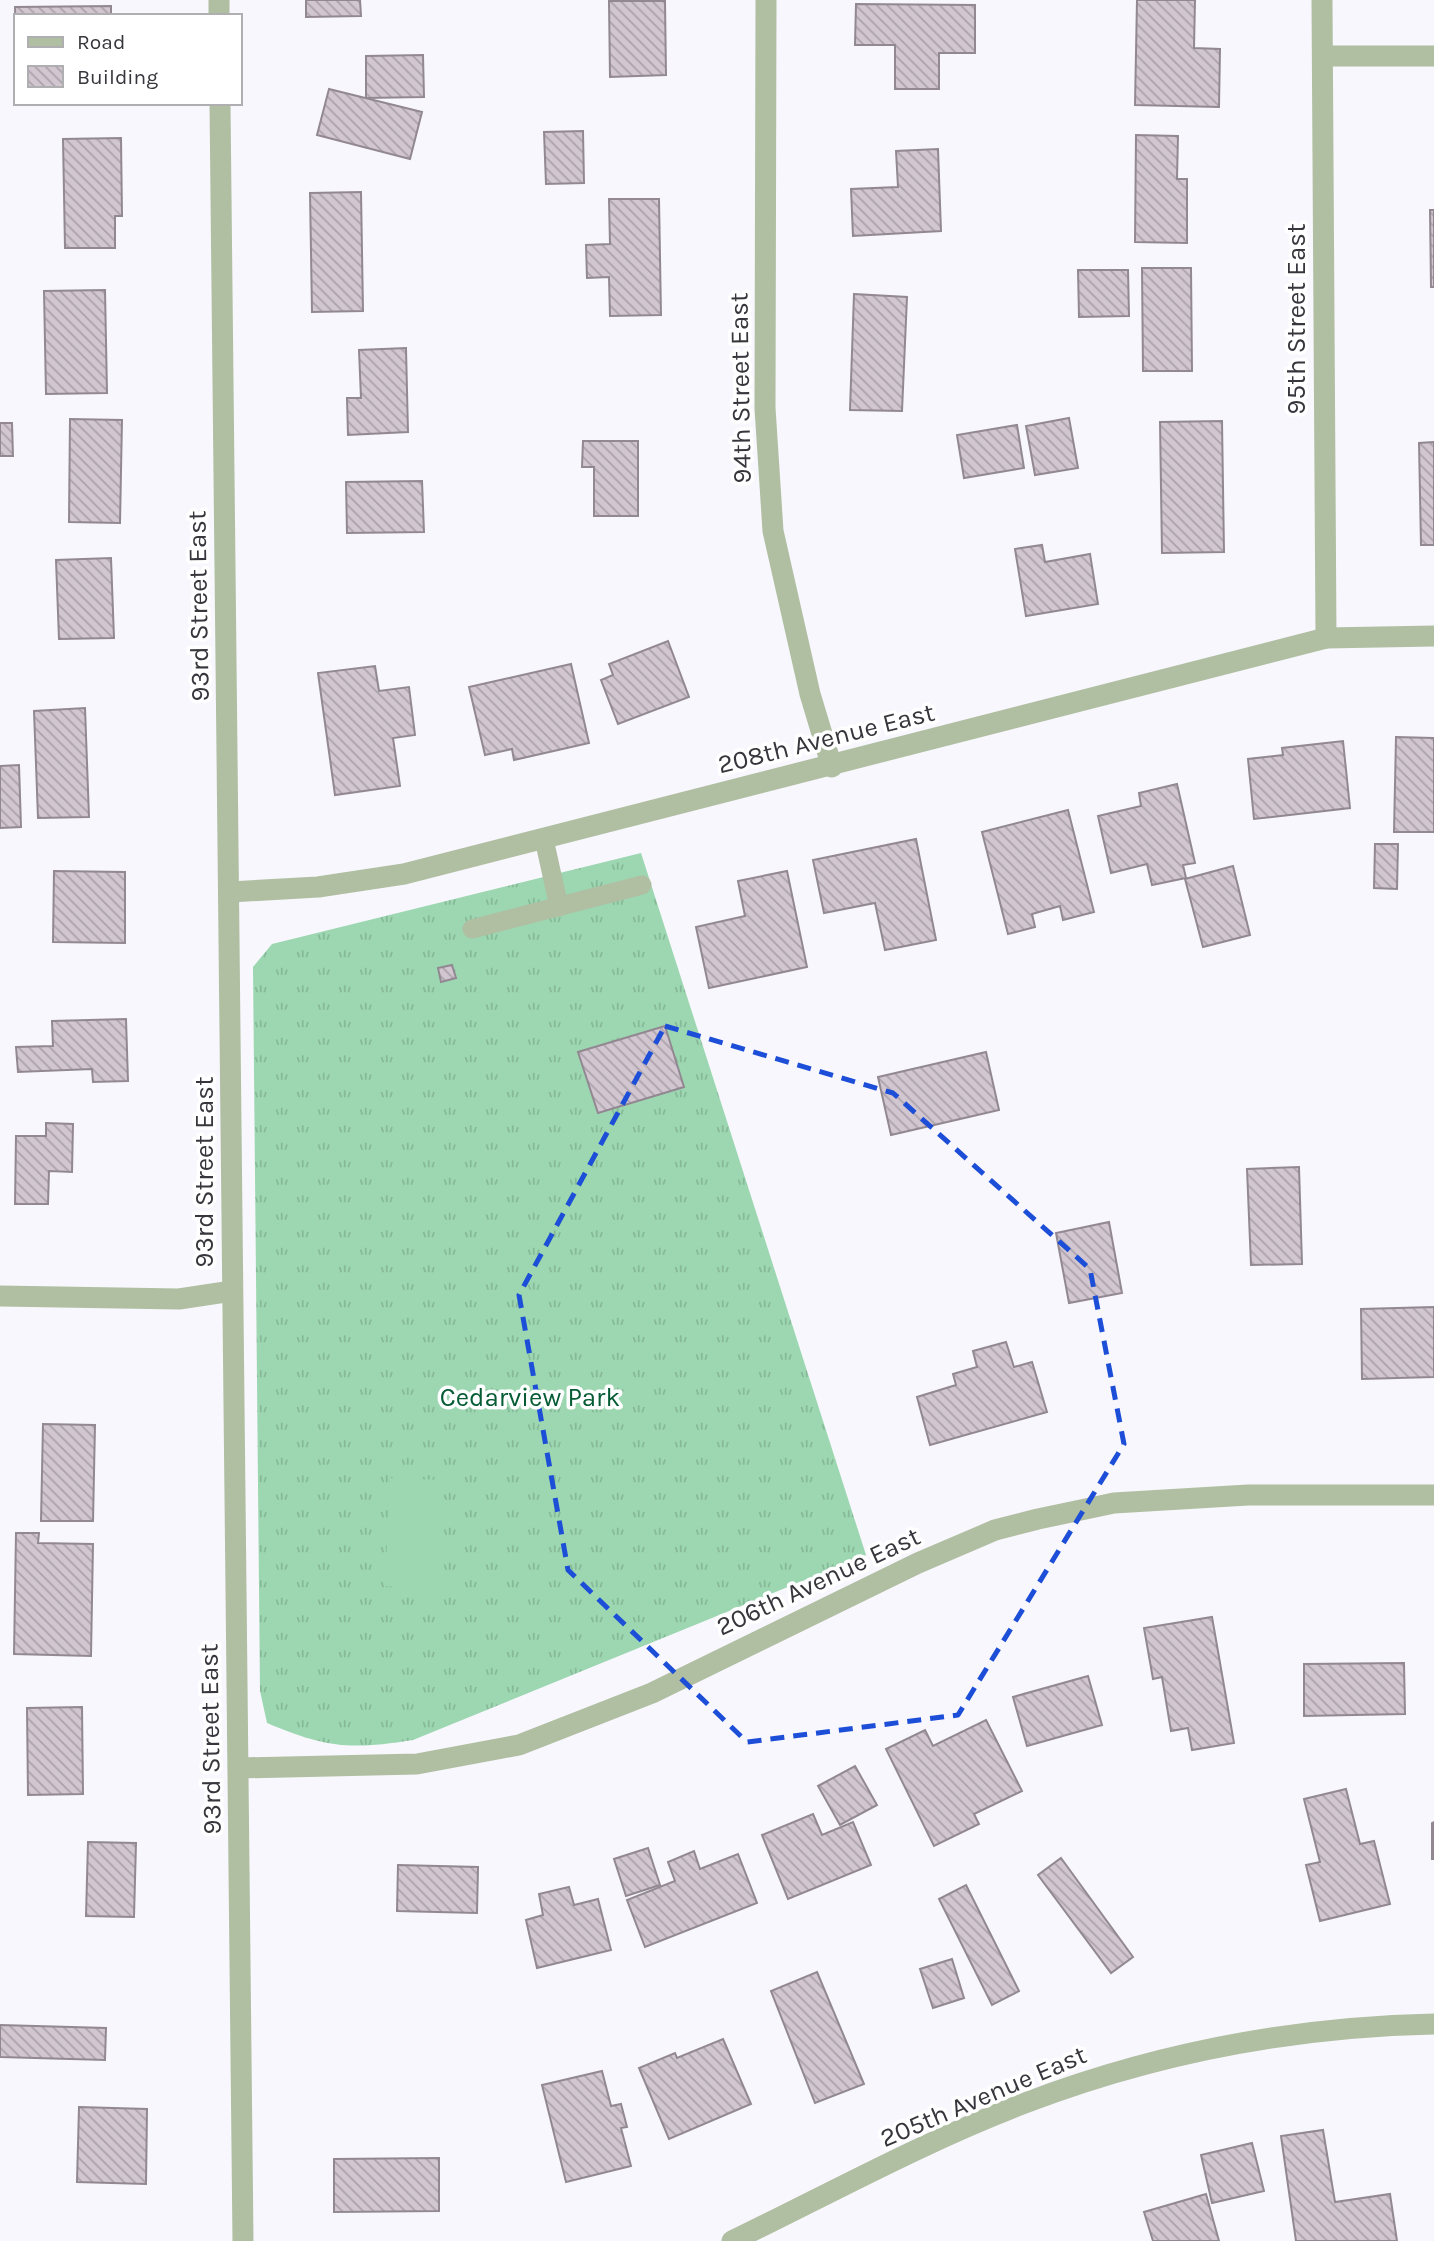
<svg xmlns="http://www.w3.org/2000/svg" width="1434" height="2241" font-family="Karla,sans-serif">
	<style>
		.grass { fill: url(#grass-tufts) }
		.pitch { fill: #9cd7b1 }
		.building { fill: url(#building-back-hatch); stroke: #928892; stroke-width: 2 }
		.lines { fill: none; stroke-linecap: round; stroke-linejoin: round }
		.lane { stroke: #b0bea2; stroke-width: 19 }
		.street { stroke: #b0bea2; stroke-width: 21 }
		.marked { fill: none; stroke: #1d4ed8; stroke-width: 5; stroke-dasharray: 14 9; stroke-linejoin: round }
		.labels { text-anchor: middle; stroke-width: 7; stroke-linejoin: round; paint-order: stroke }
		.street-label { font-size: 26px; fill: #37363c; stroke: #fff }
		.park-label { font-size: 26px; fill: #055b34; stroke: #fff }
	</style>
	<defs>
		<pattern id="grass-tufts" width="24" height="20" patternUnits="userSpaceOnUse" patternTransform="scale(1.75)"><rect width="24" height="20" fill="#9cd7b1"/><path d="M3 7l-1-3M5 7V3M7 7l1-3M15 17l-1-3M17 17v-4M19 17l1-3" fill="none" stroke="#87b999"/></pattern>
		<pattern id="building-back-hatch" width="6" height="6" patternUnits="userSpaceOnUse" patternTransform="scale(1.75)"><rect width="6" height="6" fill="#d2c6d1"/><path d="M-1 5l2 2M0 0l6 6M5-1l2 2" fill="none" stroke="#aba2ab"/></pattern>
	</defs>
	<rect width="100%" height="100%" fill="#f8f7fd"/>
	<path class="grass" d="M641 853 866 1555 413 1740C350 1750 326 1748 267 1723L260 1691 253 967 272 944Z"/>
	<polygon class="pitch" points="390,1478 443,1480 438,1589 385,1586"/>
	<g class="building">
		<polygon points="306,0 360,0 361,16 306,17"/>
		<polygon points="1137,0 1195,0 1194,48 1220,49 1219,107 1135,105"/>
		<polygon points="609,1 665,1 666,75 610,77"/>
		<polygon points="856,4 975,5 975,53 939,53 939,89 895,89 895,45 855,45"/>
		<polygon points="111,6 111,16 16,16 16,51 15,7"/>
		<polygon points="423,55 424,97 366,98 366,56"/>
		<polygon points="329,89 422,112 410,159 317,135"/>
		<polygon points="583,131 584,183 546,184 544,132"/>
		<polygon points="1136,135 1178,136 1177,179 1187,179 1187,243 1135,242"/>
		<polygon points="121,138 122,216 115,216 115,248 65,248 63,139"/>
		<polygon points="938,149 941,231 853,236 851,189 898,187 896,151"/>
		<polygon points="361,192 363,311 312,312 310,193"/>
		<polygon points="609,199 659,199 661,315 610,316 609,277 587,278 586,245 610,244"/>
		<polygon points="1430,210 1434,210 1434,287 1431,287"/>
		<polygon points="1142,268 1191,268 1192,371 1143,371"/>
		<polygon points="1078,270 1128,270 1129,316 1079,317"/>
		<polygon points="105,290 107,393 46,394 44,291"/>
		<polygon points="854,294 907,297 902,411 850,410"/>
		<polygon points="406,348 408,432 348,435 347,398 361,398 359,350"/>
		<polygon points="1069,418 1078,468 1035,475 1026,426"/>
		<polygon points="70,419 122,420 120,523 69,522"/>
		<polygon points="1222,421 1224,552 1162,553 1160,422"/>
		<polygon points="0,423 12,423 13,456 0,456"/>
		<polygon points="1017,425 1024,468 964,478 957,435"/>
		<polygon points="583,441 638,441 638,516 594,516 594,467 582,467"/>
		<polygon points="1434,442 1434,545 1421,545 1419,443"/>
		<polygon points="422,481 424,532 347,533 346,482"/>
		<polygon points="1042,545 1045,562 1090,554 1098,604 1026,616 1015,549"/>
		<polygon points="111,558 114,638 59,639 56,560"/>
		<polygon points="668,641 689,697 618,724 601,680 613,675 609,664"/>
		<polygon points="571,664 589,743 514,760 512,749 485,755 469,687"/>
		<polygon points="375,666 379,691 409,687 415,735 393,738 400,786 335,795 318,673"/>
		<polygon points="85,708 89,817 38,818 34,711"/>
		<polygon points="1396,737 1434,738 1434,832 1394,832"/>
		<polygon points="1343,741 1350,808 1254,819 1248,759 1283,755 1282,748"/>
		<polygon points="19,765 21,827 0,828 0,766"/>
		<polygon points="1177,784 1195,863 1183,865 1186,878 1152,885 1147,864 1111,873 1098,816 1141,806 1139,793"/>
		<polygon points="1068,810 1094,912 1063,920 1060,906 1032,914 1035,927 1008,934 982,832"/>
		<polygon points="916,839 936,940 885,950 875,903 824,913 813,860"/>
		<polygon points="1375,844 1398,844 1397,889 1374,888"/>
		<polygon points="1233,866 1250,935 1203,947 1185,879"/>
		<polygon points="54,871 125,872 125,943 53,942"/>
		<polygon points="787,871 807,967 709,988 696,927 745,916 738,881"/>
		<polygon points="452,965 456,978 441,982 438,968"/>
		<polygon points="126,1019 128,1081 93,1082 92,1069 18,1072 16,1047 53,1046 52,1021"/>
		<polygon points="665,1026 684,1087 598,1113 578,1052"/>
		<polygon points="986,1052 999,1110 891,1135 878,1077"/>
		<polygon points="46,1123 73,1124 72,1172 49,1171 48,1204 15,1204 16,1136 46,1136"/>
		<polygon points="1299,1167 1302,1264 1251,1265 1247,1169"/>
		<polygon points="1109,1222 1122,1293 1069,1303 1056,1233"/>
		<polygon points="1434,1307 1434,1377 1362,1379 1361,1309"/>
		<polygon points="1006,1342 1014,1367 1032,1362 1047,1412 930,1445 917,1397 956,1385 953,1374 977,1367 973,1351"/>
		<polygon points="43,1424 95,1425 93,1521 41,1521"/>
		<polygon points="16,1533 39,1533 38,1543 93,1544 91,1656 14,1654"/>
		<polygon points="1212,1617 1234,1743 1192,1750 1188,1728 1171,1731 1162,1677 1153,1679 1144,1628"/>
		<polygon points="1404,1663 1405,1714 1304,1716 1304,1664"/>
		<polygon points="1088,1676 1102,1725 1027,1746 1013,1697"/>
		<polygon points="82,1707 83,1794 28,1795 27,1708"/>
		<polygon points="986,1720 1022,1791 974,1814 979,1824 934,1846 886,1749 925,1730 933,1746"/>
		<polygon points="855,1766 877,1805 840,1825 818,1786"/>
		<polygon points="1346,1789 1360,1844 1374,1841 1390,1904 1320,1921 1306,1865 1320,1862 1304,1799"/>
		<polygon points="813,1814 822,1835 853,1822 871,1865 788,1899 762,1835"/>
		<polygon points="1434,1822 1434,1859 1432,1859 1432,1823"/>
		<polygon points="88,1842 136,1843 134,1917 86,1916"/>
		<polygon points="648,1848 660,1885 626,1896 614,1859"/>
		<polygon points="694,1851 700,1869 738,1854 757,1903 645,1947 627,1900 675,1881 668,1862"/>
		<polygon points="1061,1858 1133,1957 1111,1973 1038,1875"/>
		<polygon points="398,1865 478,1867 477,1913 397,1911"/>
		<polygon points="966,1885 1019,1991 992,2005 939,1899"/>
		<polygon points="569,1887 574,1905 598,1899 611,1950 537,1968 526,1920 543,1915 539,1894"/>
		<polygon points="952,1959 964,1998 933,2008 920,1969"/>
		<polygon points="817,1972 864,2084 815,2103 771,1991"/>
		<polygon points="0,2025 106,2028 105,2060 0,2057"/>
		<polygon points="723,2039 751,2104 669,2139 639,2068 675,2053 677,2058"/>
		<polygon points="602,2071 611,2106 621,2104 627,2127 621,2128 631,2166 566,2182 542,2085"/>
		<polygon points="79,2107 147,2109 146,2184 77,2182"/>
		<polygon points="1323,2130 1335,2202 1390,2194 1397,2241 1296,2241 1281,2136"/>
		<polygon points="1252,2143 1264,2191 1212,2203 1201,2155"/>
		<polygon points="439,2158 439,2211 334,2212 334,2159"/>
		<polygon points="1206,2194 1219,2241 1153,2241 1144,2212"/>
	</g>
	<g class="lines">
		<g class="lane">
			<polyline points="544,839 559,907"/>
			<polyline points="472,929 642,885"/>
		</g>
		<g class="street">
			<polyline points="219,0 219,16"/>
			<polyline points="766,0 765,408 773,531 810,694 832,767"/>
			<polyline points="1322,0 1326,638"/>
			<polyline points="1323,56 1434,56"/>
			<polyline points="220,103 243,2241"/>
			<polyline points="230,892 318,887 404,874 1326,638 1434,636"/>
			<polyline points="0,1296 179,1299 232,1291"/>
			<polyline points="239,1768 417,1764 519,1745 652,1693 918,1563 995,1530 1038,1519 1114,1503 1248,1495 1434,1495"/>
			<path d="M732 2241C829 2194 925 2141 1025 2103 1156 2053 1293 2027 1434 2024"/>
		</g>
	</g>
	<path class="marked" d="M665 1026 893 1093 1090 1269 1124 1444 958 1715 747 1742 568 1570 519 1295Z"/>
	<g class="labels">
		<g class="street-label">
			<text transform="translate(1296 319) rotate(-90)" y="9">95th Street East</text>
			<text transform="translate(740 388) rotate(-91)" y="9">94th Street East</text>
			<text transform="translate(198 606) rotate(-91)" y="9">93rd Street East</text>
			<text transform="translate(826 738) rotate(-14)" y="9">208th Avenue East</text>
			<text transform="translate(204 1172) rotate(-90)" y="9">93rd Street East</text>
			<text transform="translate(818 1581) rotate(-25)" y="9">206th Avenue East</text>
			<text transform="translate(210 1739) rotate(-91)" y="9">93rd Street East</text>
			<text transform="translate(983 2096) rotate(-23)" y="9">205th Avenue East</text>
		</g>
		<g class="park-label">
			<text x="530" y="1406">Cedarview Park</text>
		</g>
	</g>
	<rect x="14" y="14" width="228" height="91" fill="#ffffff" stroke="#afafb1" stroke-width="2"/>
	<rect x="28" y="37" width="35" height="10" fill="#b0bea2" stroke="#afafb1" stroke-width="2"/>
	<text x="77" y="49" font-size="21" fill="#37363c">Road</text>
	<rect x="28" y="66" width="35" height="21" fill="url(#building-back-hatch)" stroke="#afafb1" stroke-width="2"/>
	<text x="77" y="84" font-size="21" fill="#37363c">Building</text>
</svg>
